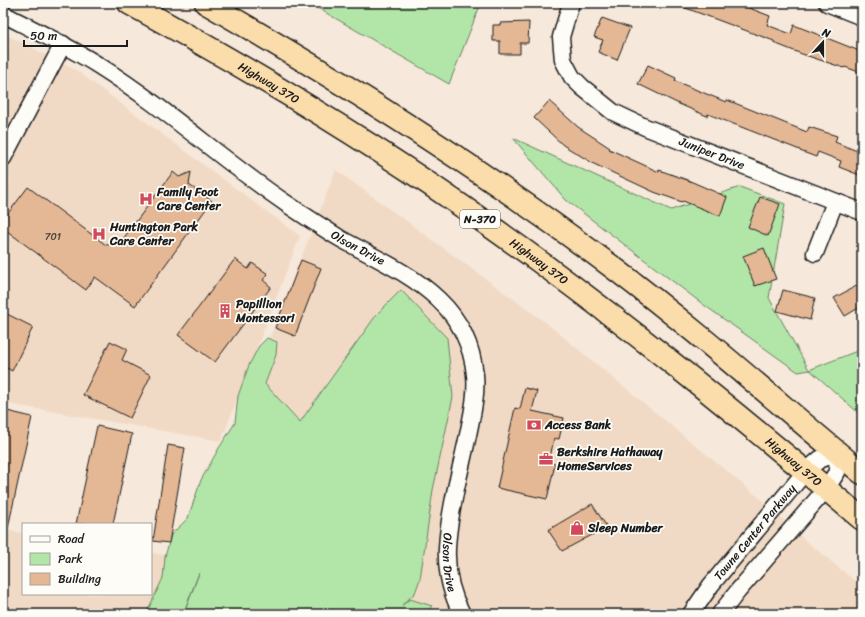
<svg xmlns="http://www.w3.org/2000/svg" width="865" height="617" font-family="Sriracha,sans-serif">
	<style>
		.built { fill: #f1dac5 }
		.green { fill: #b2e6a8; stroke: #678162 }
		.building { fill: #e5b895; stroke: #1c1c1c }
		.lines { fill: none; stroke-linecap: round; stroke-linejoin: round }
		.street-casing { stroke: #1c1c1c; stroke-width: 19 }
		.highway-casing { stroke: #1c1c1c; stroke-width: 25 }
		.street { stroke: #fdfcf7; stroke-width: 16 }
		.highway { stroke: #fbddab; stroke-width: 22 }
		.labels { text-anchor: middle; stroke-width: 3.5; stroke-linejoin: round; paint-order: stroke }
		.number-label { font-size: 10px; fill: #4e433a }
		.shield { fill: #fdfcf7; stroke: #605f5e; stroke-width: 1 }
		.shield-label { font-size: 11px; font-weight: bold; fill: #1c1c1c }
		.street-label { font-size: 12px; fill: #1c1c1c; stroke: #fdfcf7 }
		.poi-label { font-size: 12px; font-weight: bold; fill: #1c1c1c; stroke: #fdfcf7; text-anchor: start }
	</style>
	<rect width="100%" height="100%" fill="#f6e8da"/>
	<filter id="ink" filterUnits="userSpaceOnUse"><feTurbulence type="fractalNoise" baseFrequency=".025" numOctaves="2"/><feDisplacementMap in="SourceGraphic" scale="8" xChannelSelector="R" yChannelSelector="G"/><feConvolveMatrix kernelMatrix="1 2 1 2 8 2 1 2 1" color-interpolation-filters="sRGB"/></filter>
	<g filter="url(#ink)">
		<g class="built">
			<polygon points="3,33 77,71 300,236 221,441 3,403 3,193 10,179 3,175"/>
			<polygon points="336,170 545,322 763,501 805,540 862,587 862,614 160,614"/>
			<polygon points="3,530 23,533 23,594 151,594 151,553 176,557 154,614 3,614"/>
		</g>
		<g class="green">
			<polygon points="309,3 481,3 449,84"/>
			<polygon points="513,138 671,210 740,187 785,204 769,298 809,370 862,349 862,416 810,370 798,372 704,305 566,200"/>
			<polygon points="401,290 447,338 453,397 433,490 420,579 415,593 401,606 410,599 432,606 425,614 184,614 199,573 183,614 146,614 163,578 165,557 171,535 188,518 201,480 219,448 235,423 238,396 249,365 259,346 267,338 277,342 276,355 265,384 300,422 377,314"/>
		</g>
		<g class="building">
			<polygon points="675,3 736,3 770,16 767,25 791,34 794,25 862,52 862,73 845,67 844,68 802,54 774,43 774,41 675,4"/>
			<polygon points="602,18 630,28 617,60 598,52 603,40 594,37"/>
			<polygon points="529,22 528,43 520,43 520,54 500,54 500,41 493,41 493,25 500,25 500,23"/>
			<polygon points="648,65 676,78 675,81 726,102 727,100 807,132 809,127 837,136 835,142 862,153 862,176 839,167 841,161 818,152 816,157 800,151 800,150 708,114 707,116 679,104 638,84"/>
			<polygon points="549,101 578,127 610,148 609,149 659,172 659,170 690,181 727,197 720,216 683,201 682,202 654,192 594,164 563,145 534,118"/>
			<polygon points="173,172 179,177 191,172 189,185 212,201 135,306 95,277 86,290 3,228 3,220 28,187 106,245 120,243"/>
			<polygon points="760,197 780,204 768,236 748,227"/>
			<polygon points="764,248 776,279 755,286 743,256"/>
			<polygon points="235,259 248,269 252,263 268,274 263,280 271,287 215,362 178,335"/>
			<polygon points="301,260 321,268 295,336 275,328"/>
			<polygon points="862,283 862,306 845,316 834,298"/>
			<polygon points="783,290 815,298 810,320 777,311"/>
			<polygon points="3,312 33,327 12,371 3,366"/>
			<polygon points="110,341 127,349 122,360 151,375 130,418 83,395"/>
			<polygon points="525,388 537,391 532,411 564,418 559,439 554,438 549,463 555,464 547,499 497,488 515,408 520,409"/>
			<polygon points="3,410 32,417 8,528 3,527"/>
			<polygon points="97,426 132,434 113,524 76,524"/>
			<polygon points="168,445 185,448 169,543 153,541"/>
			<polygon points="592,504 607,527 562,551 548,530"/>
		</g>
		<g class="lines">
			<defs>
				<g id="street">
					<path id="s1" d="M571 3 561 37 563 60 572 77 582 87 613 112 645 127 862 212"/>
					<polyline points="827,3 862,17"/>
					<path id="s2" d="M3 14C36 31 70 47 101 67 166 108 223 161 287 204 305 216 323 228 341 239 374 257 412 274 439 300 461 321 472 345 475 375 477 395 472 415 468 435 464 454 459 474 455 493 446 537 440 573 462 614"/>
					<polyline points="3,158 63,44"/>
					<polyline points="815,253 835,202"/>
					<path id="s3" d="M691 614 711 585 805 472 820 459 838 454 837 472 826 489 738 591 720 614"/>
				</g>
				<g id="highway">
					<path id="s4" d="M129 3C253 71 375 144 490 226 619 317 741 417 862 519"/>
					<path d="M206 3C347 84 485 171 615 269 700 333 780 405 862 473"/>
				</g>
			</defs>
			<use href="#street" class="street-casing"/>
			<use href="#highway" class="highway-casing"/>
			<use href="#street" class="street"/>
			<use href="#highway" class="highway"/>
		</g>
	</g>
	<defs>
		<symbol id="hospital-bare" viewBox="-9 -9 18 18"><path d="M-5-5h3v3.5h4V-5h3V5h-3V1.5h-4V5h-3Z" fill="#d1495b" stroke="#fdfcf7" stroke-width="2.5" paint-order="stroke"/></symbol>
		<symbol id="building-bare" viewBox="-9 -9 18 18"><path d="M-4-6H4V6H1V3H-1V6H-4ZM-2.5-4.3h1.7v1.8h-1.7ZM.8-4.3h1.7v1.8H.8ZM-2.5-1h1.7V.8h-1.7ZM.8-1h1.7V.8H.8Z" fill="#d1495b" stroke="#fdfcf7" stroke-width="2.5" paint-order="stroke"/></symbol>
		<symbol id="bank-bare" viewBox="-9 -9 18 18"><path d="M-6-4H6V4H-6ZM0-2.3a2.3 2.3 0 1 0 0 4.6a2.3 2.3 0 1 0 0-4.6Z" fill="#d1495b" stroke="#fdfcf7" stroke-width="2.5" paint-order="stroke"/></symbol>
		<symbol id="office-bare" viewBox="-9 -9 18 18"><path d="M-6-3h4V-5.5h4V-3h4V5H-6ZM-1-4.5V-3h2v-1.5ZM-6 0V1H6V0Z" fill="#d1495b" stroke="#fdfcf7" stroke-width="2.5" paint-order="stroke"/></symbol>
		<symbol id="shop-bare" viewBox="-9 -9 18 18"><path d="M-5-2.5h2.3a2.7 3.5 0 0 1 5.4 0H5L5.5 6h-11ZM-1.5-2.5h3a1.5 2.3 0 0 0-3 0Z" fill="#d1495b" stroke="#fdfcf7" stroke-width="2.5" paint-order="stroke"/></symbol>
	</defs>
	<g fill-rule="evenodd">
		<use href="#hospital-bare" x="136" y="189" width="20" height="20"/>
		<use href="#hospital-bare" x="89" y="224" width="20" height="20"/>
		<use href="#building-bare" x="215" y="301" width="20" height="20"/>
		<use href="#bank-bare" x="524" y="415" width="20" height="20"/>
		<use href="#office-bare" x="536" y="449" width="20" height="20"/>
		<use href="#shop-bare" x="567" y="518" width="20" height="20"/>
	</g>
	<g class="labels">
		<g class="number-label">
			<text x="53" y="240">701</text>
		</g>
		<rect class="shield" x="460" y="210" width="40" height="18" rx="3"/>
		<g class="shield-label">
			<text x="480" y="223">N-370</text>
		</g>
		<g class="street-label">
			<text dy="4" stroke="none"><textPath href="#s4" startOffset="161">Highway 370</textPath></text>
			<text dy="4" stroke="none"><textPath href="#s1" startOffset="239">Juniper Drive</textPath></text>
			<text dy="4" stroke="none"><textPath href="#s2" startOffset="426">Olson Drive</textPath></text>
			<text dy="4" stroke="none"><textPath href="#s4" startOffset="485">Highway 370</textPath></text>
			<text dy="4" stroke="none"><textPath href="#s4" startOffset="809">Highway 370</textPath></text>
			<text dy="4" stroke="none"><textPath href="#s3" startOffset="104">Towne Center Parkway</textPath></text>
			<text dy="4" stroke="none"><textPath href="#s2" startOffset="798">Olson Drive</textPath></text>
		</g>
		<g class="poi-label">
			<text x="157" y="196">Family Foot<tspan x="157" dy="14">Care Center</tspan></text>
			<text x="110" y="231">Huntington Park<tspan x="110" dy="14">Care Center</tspan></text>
			<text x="236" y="308">Papillion<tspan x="236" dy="14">Montessori</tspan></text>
			<text x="545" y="429">Access Bank</text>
			<text x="557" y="456">Berkshire Hathaway<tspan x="557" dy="14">HomeServices</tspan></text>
			<text x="588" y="532">Sleep Number</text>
		</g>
	</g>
	<rect width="865" height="617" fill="none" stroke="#fdfcf7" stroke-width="16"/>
	<rect x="8" y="8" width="849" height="601" fill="none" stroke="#1c1c1c" stroke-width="1.5" filter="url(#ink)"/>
	<rect x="22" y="523" width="130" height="72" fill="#fdfcf7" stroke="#a3a29f"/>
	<rect x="30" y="536" width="20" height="6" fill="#fdfcf7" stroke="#a3a29f"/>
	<text x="58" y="543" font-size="12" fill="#1c1c1c">Road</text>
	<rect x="30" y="553" width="20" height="12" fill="#b2e6a8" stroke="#a3a29f"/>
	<text x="58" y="563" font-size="12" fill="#1c1c1c">Park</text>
	<rect x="30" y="573" width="20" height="12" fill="#e5b895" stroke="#a3a29f"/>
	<text x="58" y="583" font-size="12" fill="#1c1c1c">Building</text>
	<g transform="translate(823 42) rotate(21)" stroke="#fdfcf7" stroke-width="3" paint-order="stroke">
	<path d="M0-3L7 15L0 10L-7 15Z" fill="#1c1c1c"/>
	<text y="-6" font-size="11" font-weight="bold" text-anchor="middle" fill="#1c1c1c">N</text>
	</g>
	<path d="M24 40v6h103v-6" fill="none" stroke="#1c1c1c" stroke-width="2"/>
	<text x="30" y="40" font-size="12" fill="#1c1c1c" stroke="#fdfcf7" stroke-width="3" paint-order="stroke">50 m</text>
</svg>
